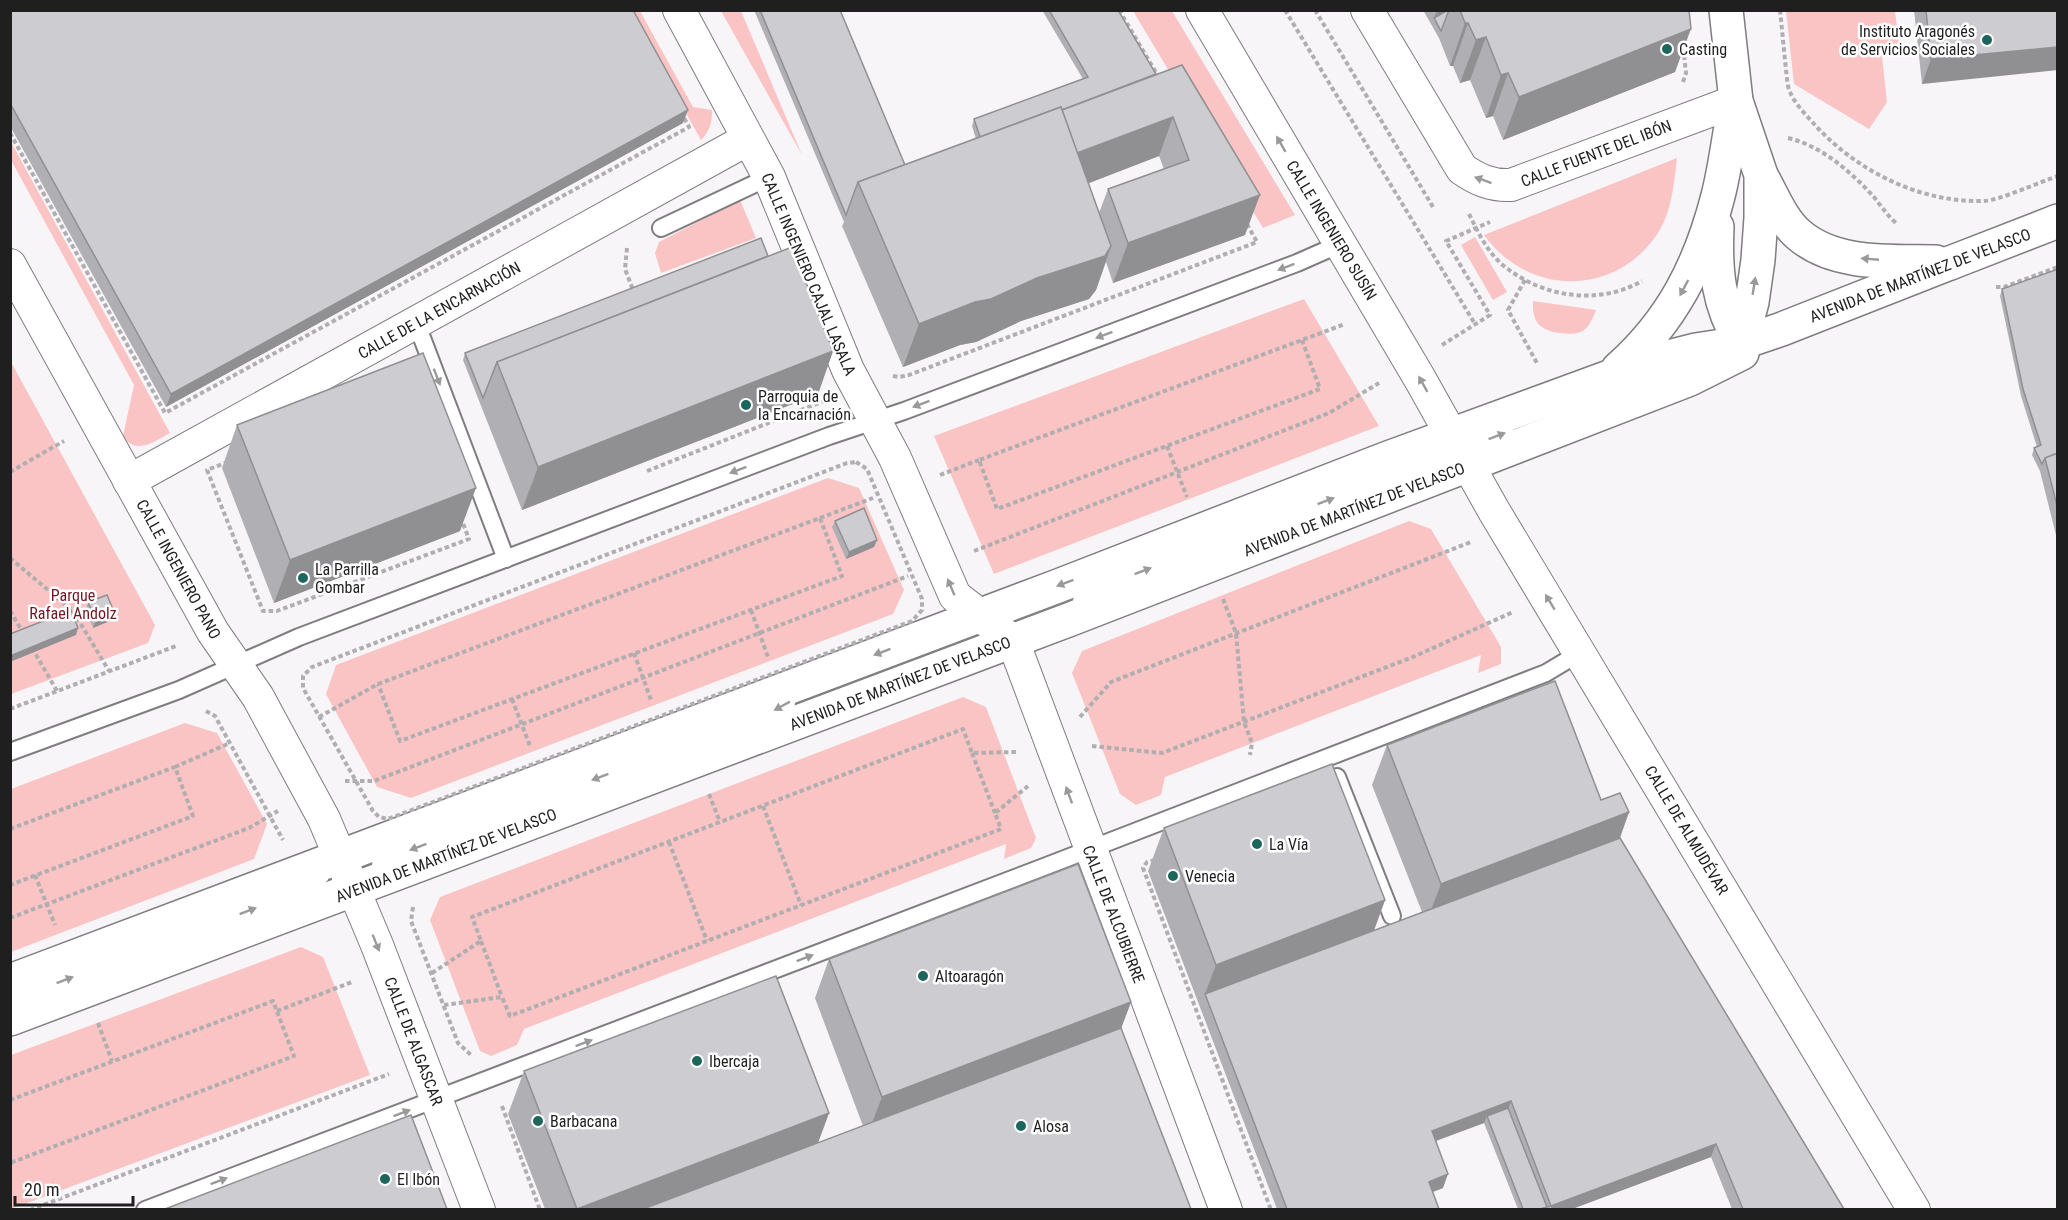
<svg xmlns="http://www.w3.org/2000/svg" width="2068" height="1220" font-family="'Roboto Condensed',sans-serif">
	<style>
		.green { fill: #fac4c4 }
		.lines { fill: none; stroke-linecap: round; stroke-linejoin: round }
		.lane-casing { stroke: #7f7d7f; stroke-width: 20 }
		.street-casing { stroke: #7f7d7f; stroke-width: 34 }
		.secondary-casing { stroke: #7f7d7f; stroke-width: 36 }
		.highway-casing { stroke: #7f7d7f; stroke-width: 36 }
		.path { stroke: #b0aeb0; stroke-width: 4; stroke-dasharray: 4.5 3; stroke-linecap: butt }
		.lane { stroke: #fff; stroke-width: 16 }
		.street { stroke: #fff; stroke-width: 32 }
		.secondary { stroke: #fff; stroke-width: 33 }
		.highway { stroke: #fff; stroke-width: 33 }
		.wall { fill: #b0afb3; fill-rule: evenodd }
		.shaded-wall { fill: #908f92 }
		.building { fill: #cdccd0; stroke: #908f92; stroke-width: 1.5 }
		.oneway { fill: #9b9a9b }
		.poi-dot { fill: #1c665d; stroke: #fff; stroke-width: 2 }
		.labels { text-anchor: middle; stroke-width: 5; stroke-linejoin: round; paint-order: stroke }
		.poi-label { font-size: 16px; fill: #201f20; stroke: #fff; text-anchor: start }
		.street-label { font-size: 16px; fill: #201f20; stroke: #fff }
		.park-label { font-size: 16px; fill: #701523; stroke: #fff }
	</style>
	<rect width="100%" height="100%" fill="#f8f5f8"/>
	<g class="green">
		<path d="M629 11H640L693 107 712 110C712 123 710 131 701 140Z"/>
		<polygon points="721,11 741,11 802,155"/>
		<polygon points="1133,11 1172,11 1295,215 1263,228"/>
		<polygon points="1786,11 1895,11 1899,44 1881,47 1887,102 1869,129 1794,84"/>
		<path d="M11 142 170 433C155 441 136 456 123 436L134 385 11 160Z"/>
		<path d="M1677 158C1674 184 1672 211 1658 233 1615 298 1528 296 1484 235Z"/>
		<polygon points="740,200 756,238 661,273 655,253 659,242"/>
		<polygon points="1475,237 1507,292 1493,300 1461,245"/>
		<polygon points="1304,299 1379,426 994,574 934,436"/>
		<path d="M1533 301 1596 310C1588 331 1582 336 1560 333 1539 330 1532 322 1533 301Z"/>
		<polygon points="11,362 155,625 148,643 11,694"/>
		<polygon points="828,478 859,488 904,590 893,614 411,798 377,787 326,694 336,665"/>
		<polygon points="1409,521 1431,529 1501,647 1501,664 1478,673 1481,655 1436,672 1165,777 1161,795 1136,805 1120,794 1072,673 1082,651"/>
		<polygon points="963,697 986,707 1036,838 1031,848 1004,859 1006,844 524,1029 517,1045 491,1056 480,1051 430,920 440,897"/>
		<polygon points="185,723 217,733 267,824 254,859 11,952 11,789"/>
		<polygon points="301,947 323,957 370,1075 11,1209 11,1055"/>
	</g>
	<g class="lines">
		<defs>
			<g id="lane">
				<polyline points="661,228 769,177"/>
				<polyline points="416,322 506,559"/>
				<polyline points="1081,601 1111,584 1505,432"/>
				<polyline points="10,752 179,690 299,637 829,436 904,411 1297,263 1340,244"/>
				<polyline points="1337,777 1392,916"/>
				<polyline points="380,865 404,852 758,718 787,703"/>
				<polyline points="10,1000 300,890 321,876"/>
				<polyline points="145,1210 1049,865 1546,673 1581,652"/>
			</g>
			<g id="street">
				<polyline points="679,10 769,177 848,370 895,458 955,596 1013,641 1226,1210"/>
				<polyline points="1202,10 1420,379 1494,511 1914,1210"/>
				<path d="M1367 10 1462 169C1478 180 1492 186 1511 185L1736 101"/>
				<polyline points="10,265 213,632 258,697 324,819 377,945 479,1210"/>
				<polyline points="129,481 748,139"/>
			</g>
			<polyline id="secondary" points="1950,263 2058,221"/>
			<g id="highway">
				<polyline points="1726,10 1736,101 1761,175 1761,218 1758,260 1752,302 1741,343"/>
				<path d="M1763 179C1773 197 1782 220 1798 234 1834 266 1891 261 1936 262"/>
				<path d="M1717 227C1715 272 1718 304 1741 343"/>
				<path d="M1618 369C1672 321 1700 266 1718 196 1726 165 1729 132 1736 101"/>
				<polyline points="10,981 1058,586 1388,458 1653,361 1696,350 1741,343 1782,329 1950,263"/>
				<polyline points="10,1019 1071,619 1690,379 1742,353"/>
			</g>
		</defs>
		<use href="#lane" class="lane-casing"/>
		<use href="#street" class="street-casing"/>
		<use href="#secondary" class="secondary-casing"/>
		<use href="#highway" class="highway-casing"/>
		<g class="path">
			<polyline points="1119,10 1158,76"/>
			<polyline points="1285,10 1475,324"/>
			<polyline points="1315,10 1433,207"/>
			<path d="M1780 10C1782 30 1784 50 1786 70 1787 76 1787 86 1790 92 1795 104 1806 115 1815 125 1857 171 1920 203 1984 201 1998 201 2042 181 2058 176"/>
			<polyline points="1683,82 1686,73 1683,46"/>
			<polyline points="10,133 165,413 689,127 683,116"/>
			<path d="M1788 138C1822 146 1851 172 1874 197 1881 206 1887 215 1896 223"/>
			<path d="M1469 214C1479 234 1489 256 1508 269 1546 298 1600 305 1642 281"/>
			<polyline points="627,248 625,269 633,290"/>
			<polyline points="1525,280 1508,310 1538,365"/>
			<polyline points="1996,287 2004,287 2058,267"/>
			<polyline points="1302,340 1320,389 997,509 979,460 1302,340 1345,324"/>
			<polyline points="1442,345 1490,315 1446,241 1490,222"/>
			<polyline points="893,376 899,377 909,375 1257,242 1247,224"/>
			<polygon points="412,391 469,539 277,611 263,611 207,470"/>
			<polyline points="1167,446 1187,497"/>
			<polygon points="856,462 867,469 922,599 922,610 912,621 388,819 379,817 373,811 303,688 303,676 312,667 847,463"/>
			<polyline points="647,471 824,401"/>
			<polyline points="10,472 64,441"/>
			<polyline points="940,475 979,460"/>
			<polyline points="820,518 873,498"/>
			<polyline points="974,551 1329,413 1379,383"/>
			<polyline points="10,558 73,611 109,671"/>
			<polyline points="1223,599 1236,633 1244,722 1252,743 1250,755"/>
			<polyline points="751,610 768,657"/>
			<polyline points="10,611 24,634"/>
			<polyline points="32,648 57,691"/>
			<polyline points="634,653 651,700"/>
			<polyline points="512,699 530,746"/>
			<polyline points="10,709 176,646 175,645"/>
			<polyline points="206,711 215,716 283,840"/>
			<polyline points="319,717 378,684 820,518 842,576 400,741 378,684"/>
			<polyline points="1080,717 1111,682 1471,542"/>
			<polyline points="1092,746 1162,753 1413,657 1513,612"/>
			<polyline points="972,753 995,813"/>
			<polyline points="175,767 230,743"/>
			<polyline points="345,781 374,781 908,576"/>
			<polyline points="709,794 720,822"/>
			<polyline points="763,806 801,905"/>
			<polyline points="10,829 175,767 193,816 10,885"/>
			<polyline points="669,842 707,941"/>
			<polyline points="1155,860 1147,862 1143,868 1271,1210"/>
			<polyline points="35,875 55,925"/>
			<polyline points="413,907 411,921 458,1043 471,1055"/>
			<polyline points="10,918 249,828 278,811"/>
			<polyline points="481,941 502,997"/>
			<polyline points="432,973 481,941 472,917 963,729 972,753 1017,752"/>
			<polyline points="444,1005 502,997 510,1016 1001,829 995,813 1028,786"/>
			<polyline points="277,1011 352,982"/>
			<polyline points="98,1023 112,1061"/>
			<polyline points="10,1100 273,1001 294,1056 10,1163"/>
			<polyline points="502,1106 540,1210"/>
			<polyline points="30,1210 389,1074"/>
		</g>
		<use href="#lane" class="lane"/>
		<use href="#street" class="street"/>
		<use href="#secondary" class="secondary"/>
		<use href="#highway" class="highway"/>
	</g>
	<g class="wall">
		<polygon points="10,10 683,123 166,407 10,126"/>
		<path d="M754 10H840L905 165 976 139 972 126 974 119 1083 79 1042 10H1118L1245 235 1113 283 1106 262 1096 290 1089 299 1021 321 976 342 960 345 903 367 842 226 844 222ZM1159 156 1164 169 1108 189 1099 213 1088 183Z"/>
		<polygon points="1423,10 1689,10 1675,72 1503,140 1493,116 1486,118 1470,80 1460,83 1453,66 1450,66 1439,38"/>
		<polygon points="1914,10 2058,10 1922,84"/>
		<polygon points="768,256 833,351 818,394 522,510 463,360 465,353"/>
		<polygon points="2058,269 2058,543 2040,471 2032,455 2034,448 2037,447 2021,396 2000,296 2002,289"/>
		<polygon points="237,425 460,531 274,603 222,468"/>
		<polygon points="835,521 877,540 874,547 846,559 832,527"/>
		<polygon points="88,602 112,620 93,628 86,609"/>
		<polygon points="1387,745 1601,800 1629,812 1620,838 1844,1209 1732,1209 1711,1157 1572,1209 1518,1209 1484,1123 1436,1141 1443,1188 1433,1192 1439,1209 1277,1209 1148,871 1164,828 1385,900 1374,931 1422,912 1372,785"/>
		<polygon points="829,959 1131,1002 1121,1028 1191,1209 545,1209 508,1114 524,1071 829,1113 818,1143 863,1126 815,998"/>
	</g>
	<g class="shaded-wall">
		<polygon points="1437,10 1449,10 1434,18"/>
		<polygon points="1465,23 1468,23 1453,66 1450,66"/>
		<polygon points="1691,29 1675,72 1503,140 1519,97"/>
		<polygon points="1486,37 1470,80 1460,83 1476,40"/>
		<polygon points="2058,47 2058,70 1922,84 1931,59"/>
		<polygon points="1508,73 1493,116 1486,118 1501,75"/>
		<polygon points="688,110 683,123 166,407 171,394"/>
		<polygon points="1173,117 1159,156 1061,194 1075,154"/>
		<polygon points="1260,195 1245,235 1113,283 1128,243"/>
		<polygon points="1111,246 1096,290 1089,299 1021,321 976,342 960,345 903,367 919,324 1037,278"/>
		<polygon points="833,351 818,394 522,510 538,467"/>
		<polygon points="476,488 460,531 274,603 290,560"/>
		<polygon points="877,540 874,547 846,559 849,552"/>
		<polygon points="115,614 112,620 93,628 96,621"/>
		<polygon points="78,628 76,635 10,662 10,656"/>
		<polygon points="1629,812 1615,851 1426,923 1441,884"/>
		<polygon points="1385,900 1369,943 1205,994 1216,965"/>
		<polygon points="1131,1002 1116,1042 867,1136 882,1097"/>
		<polygon points="1511,1101 1506,1115 1487,1116 1484,1123 1427,1144 1432,1131"/>
		<polygon points="829,1113 813,1156 674,1209 577,1209"/>
		<polygon points="1716,1144 1711,1157 1572,1209 1550,1209 1551,1206"/>
		<polygon points="1448,1174 1443,1188 1424,1195 1429,1182"/>
	</g>
	<g class="building">
		<polygon points="10,10 633,10 688,110 171,394 10,103"/>
		<polygon points="760,10 840,10 905,165 858,182 846,215"/>
		<polygon points="1049,10 1118,10 1156,74 1062,110 1061,107 980,137 974,119 1088,77"/>
		<polygon points="1448,10 1449,10 1441,31 1434,18"/>
		<polygon points="1460,10 1689,10 1691,29 1519,97 1508,73 1501,75 1486,37 1476,40 1468,23 1465,23"/>
		<polygon points="1926,10 2058,10 2058,47 1931,59"/>
		<polygon points="1182,65 1260,195 1128,243 1108,189 1189,160 1173,117 1077,153 1062,110"/>
		<polygon points="1061,107 1111,246 1105,256 1037,278 991,299 975,302 919,324 858,182"/>
		<polygon points="761,238 768,256 497,362 483,398 465,353"/>
		<polygon points="792,247 833,351 538,467 497,362"/>
		<polygon points="2058,269 2058,453 2045,458 2042,464 2034,448 2041,445 2023,389 2002,289"/>
		<polygon points="423,353 476,488 290,560 237,425"/>
		<polygon points="2058,453 2058,510 2045,458"/>
		<polygon points="864,508 877,540 849,552 835,521"/>
		<polygon points="107,595 115,614 96,621 88,602"/>
		<polygon points="71,610 78,628 10,656 10,634"/>
		<polygon points="1555,681 1601,800 1620,793 1629,812 1441,884 1387,745"/>
		<polygon points="1332,764 1385,900 1216,965 1164,828"/>
		<polygon points="1620,838 1844,1209 1743,1209 1716,1144 1551,1206 1511,1101 1432,1131 1448,1174 1429,1182 1439,1209 1287,1209 1205,994"/>
		<polygon points="1078,864 1131,1002 882,1097 829,959"/>
		<polygon points="776,976 829,1113 577,1209 524,1071"/>
		<polygon points="1121,1028 1191,1209 643,1209"/>
		<polygon points="1508,1108 1547,1207 1541,1209 1523,1209 1487,1116"/>
		<polygon points="411,1115 447,1209 165,1209"/>
		<polygon points="1551,1206 1553,1209 1541,1209"/>
	</g>
	<defs><path id="oneway-solid" d="M-6-.8H1V-3.2L6.5 0L1 3.2V.8H-6Z" transform="scale(1.5)"/></defs>
	<g class="oneway">
		<use href="#oneway-solid" transform="translate(1281 144) rotate(-120)"/>
		<use href="#oneway-solid" transform="translate(1483 180) rotate(-160)"/>
		<use href="#oneway-solid" transform="translate(1870 259) rotate(-175)"/>
		<use href="#oneway-solid" transform="translate(1286 267) rotate(159)"/>
		<use href="#oneway-solid" transform="translate(1754 286) rotate(-81)"/>
		<use href="#oneway-solid" transform="translate(1684 288) rotate(118)"/>
		<use href="#oneway-solid" transform="translate(1104 335) rotate(159)"/>
		<use href="#oneway-solid" transform="translate(437 377) rotate(69)"/>
		<use href="#oneway-solid" transform="translate(1423 384) rotate(-119)"/>
		<use href="#oneway-solid" transform="translate(921 404) rotate(159)"/>
		<use href="#oneway-solid" transform="translate(1497 436) rotate(-21)"/>
		<use href="#oneway-solid" transform="translate(738 470) rotate(159)"/>
		<use href="#oneway-solid" transform="translate(1326 501) rotate(-21)"/>
		<use href="#oneway-solid" transform="translate(1143 571) rotate(-21)"/>
		<use href="#oneway-solid" transform="translate(1065 583) rotate(159)"/>
		<use href="#oneway-solid" transform="translate(951 587) rotate(-113)"/>
		<use href="#oneway-solid" transform="translate(1550 602) rotate(-121)"/>
		<use href="#oneway-solid" transform="translate(882 652) rotate(159)"/>
		<use href="#oneway-solid" transform="translate(782 706) rotate(151)"/>
		<use href="#oneway-solid" transform="translate(600 777) rotate(159)"/>
		<use href="#oneway-solid" transform="translate(1069 795) rotate(-110)"/>
		<use href="#oneway-solid" transform="translate(418 847) rotate(159)"/>
		<use href="#oneway-solid" transform="translate(248 911) rotate(-21)"/>
		<use href="#oneway-solid" transform="translate(376 943) rotate(68)"/>
		<use href="#oneway-solid" transform="translate(805 958) rotate(-21)"/>
		<use href="#oneway-solid" transform="translate(65 980) rotate(-21)"/>
		<use href="#oneway-solid" transform="translate(584 1043) rotate(-21)"/>
		<use href="#oneway-solid" transform="translate(402 1113) rotate(-21)"/>
		<use href="#oneway-solid" transform="translate(219 1181) rotate(-21)"/>
	</g>
	<g class="poi-dot">
		<circle cx="1987" cy="40" r="6"/>
		<circle cx="1667" cy="49" r="6"/>
		<circle cx="746" cy="405" r="6"/>
		<circle cx="303" cy="578" r="6"/>
		<circle cx="1257" cy="844" r="6"/>
		<circle cx="1173" cy="876" r="6"/>
		<circle cx="923" cy="976" r="6"/>
		<circle cx="697" cy="1061" r="6"/>
		<circle cx="538" cy="1121" r="6"/>
		<circle cx="1021" cy="1126" r="6"/>
		<circle cx="385" cy="1179" r="6"/>
	</g>
	<g class="labels">
		<g class="poi-label">
			<text x="1975" y="37" text-anchor="end">Instituto Aragonés<tspan x="1975" dy="18">de Servicios Sociales</tspan></text>
			<text x="1679" y="55">Casting</text>
			<text x="758" y="402">Parroquia de<tspan x="758" dy="18">la Encarnación</tspan></text>
			<text x="315" y="575">La Parrilla<tspan x="315" dy="18">Gombar</tspan></text>
			<text x="1269" y="850">La Vía</text>
			<text x="1185" y="882">Venecia</text>
			<text x="935" y="982">Altoaragón</text>
			<text x="709" y="1067">Ibercaja</text>
			<text x="550" y="1127">Barbacana</text>
			<text x="1033" y="1132">Alosa</text>
			<text x="397" y="1185">El Ibón</text>
		</g>
		<g class="street-label">
			<text transform="translate(1596 153) rotate(-21)" y="6">CALLE FUENTE DEL IBÓN</text>
			<text transform="translate(1332 230) rotate(59)" y="6">CALLE INGENIERO SUSÍN</text>
			<text transform="translate(809 274) rotate(67)" y="6">CALLE INGENIERO CAJAL LASALA</text>
			<text transform="translate(1920 275) rotate(-21)" y="6">AVENIDA DE MARTÍNEZ DE VELASCO</text>
			<text transform="translate(439 310) rotate(-29)" y="6">CALLE DE LA ENCARNACIÓN</text>
			<text transform="translate(1354 509) rotate(-21)" y="6">AVENIDA DE MARTÍNEZ DE VELASCO</text>
			<text transform="translate(179 569) rotate(61)" y="6">CALLE INGENIERO PANO</text>
			<text transform="translate(900 683) rotate(-21)" y="6">AVENIDA DE MARTÍNEZ DE VELASCO</text>
			<text transform="translate(1687 830) rotate(59)" y="6">CALLE DE ALMUDÉVAR</text>
			<text transform="translate(446 855) rotate(-21)" y="6">AVENIDA DE MARTÍNEZ DE VELASCO</text>
			<text transform="translate(1114 914) rotate(69)" y="6">CALLE DE ALCUBIERRE</text>
			<text transform="translate(414 1041) rotate(69)" y="6">CALLE DE ALGASCAR</text>
		</g>
		<g class="park-label">
			<text x="73" y="601">Parque<tspan x="73" dy="18">Rafael Andolz</tspan></text>
		</g>
	</g>
	<rect width="2068" height="1220" fill="none" stroke="#201f20" stroke-width="24"/>
	<path d="M15 1196v9h118v-9" fill="none" stroke="#201f20" stroke-width="3"/>
	<text x="24" y="1196" font-size="18" fill="#201f20" stroke="#ffffff" stroke-width="4.5" paint-order="stroke">20 m</text>
</svg>
